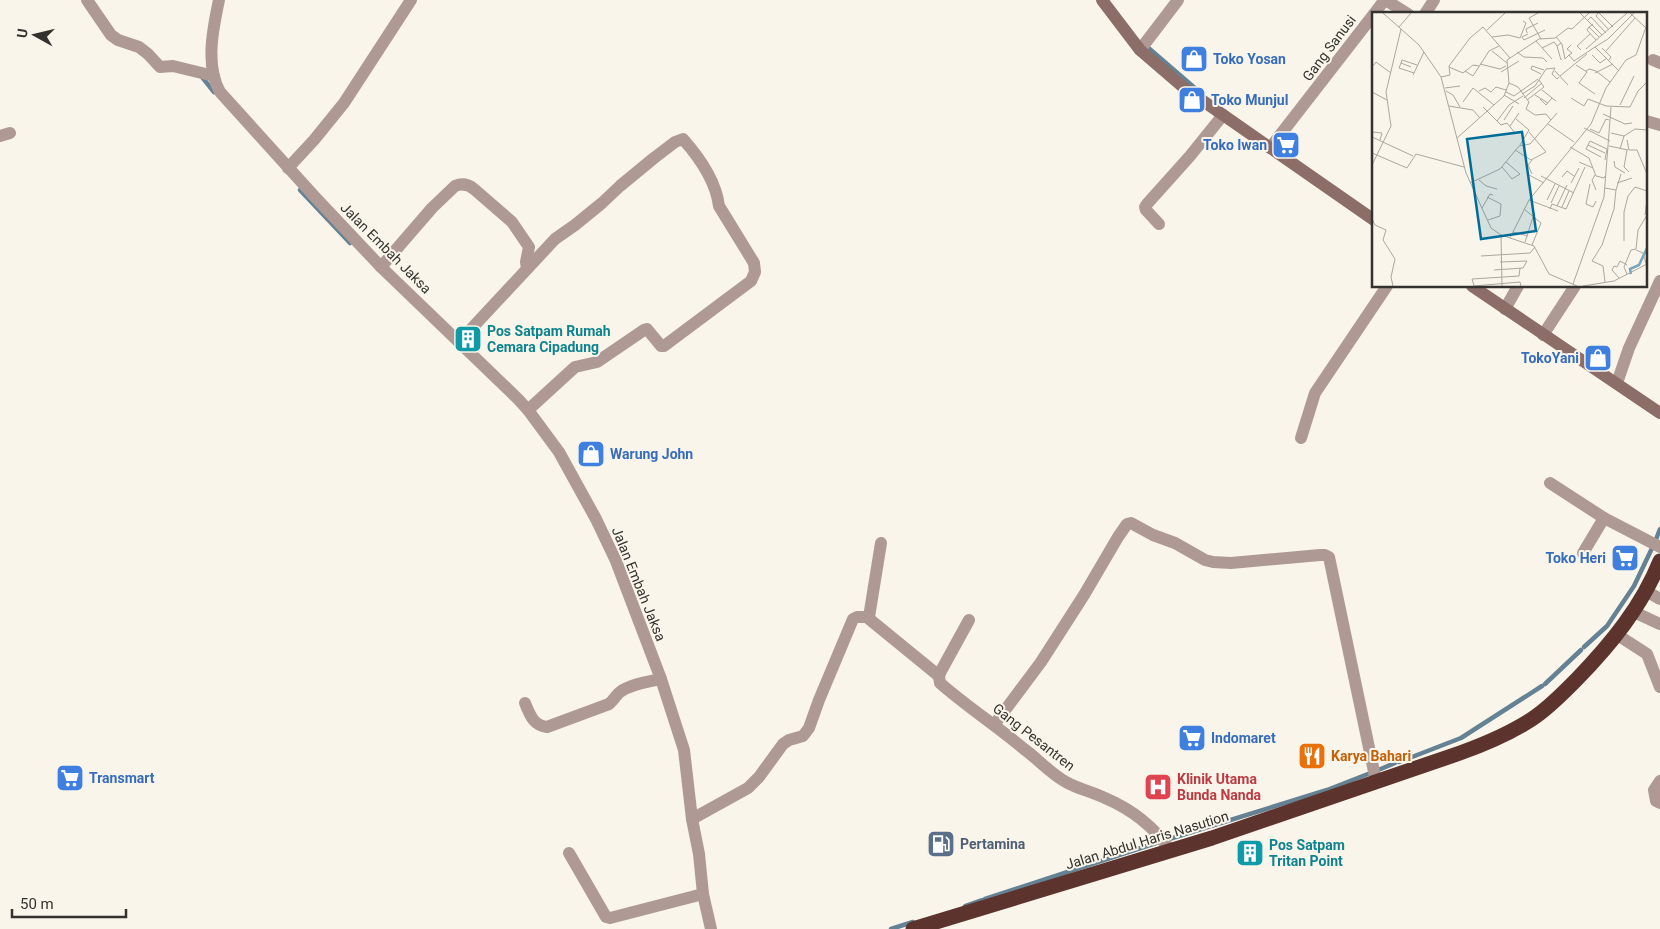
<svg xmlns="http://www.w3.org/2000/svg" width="1660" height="929" font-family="Roboto,sans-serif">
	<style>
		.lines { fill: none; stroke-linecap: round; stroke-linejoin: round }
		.stream { stroke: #648293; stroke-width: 4.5 }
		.street { stroke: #af9995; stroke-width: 12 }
		.secondary { stroke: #8c6d68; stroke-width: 12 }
		.highway { stroke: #5c332d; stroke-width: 15 }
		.labels { text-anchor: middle; stroke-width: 4; stroke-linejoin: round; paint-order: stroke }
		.street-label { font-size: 14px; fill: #34322e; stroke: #f9f5ea }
		.shop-label { font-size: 14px; font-weight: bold; fill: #366cbe; stroke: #f9f5ea; text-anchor: start }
		.culture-label { font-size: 14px; font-weight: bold; fill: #0d838f; stroke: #f9f5ea; text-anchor: start }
		.food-label { font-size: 14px; font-weight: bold; fill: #c56008; stroke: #f9f5ea; text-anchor: start }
		.health-label { font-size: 14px; font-weight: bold; fill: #be3a42; stroke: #f9f5ea; text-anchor: start }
		.service-label { font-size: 14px; font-weight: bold; fill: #4e5e75; stroke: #f9f5ea; text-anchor: start }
		.inset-river { fill: none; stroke: #78a4be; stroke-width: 2.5 }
		.inset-road { fill: none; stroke: #aaa79f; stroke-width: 1 }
		.view { fill: #006d99; fill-opacity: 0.15; stroke: #006d99; stroke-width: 2.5 }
		.inset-edge { fill: none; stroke: #34322e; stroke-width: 2.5 }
	</style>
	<rect width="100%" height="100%" fill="#f9f5ea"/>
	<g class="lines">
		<g class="stream">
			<polyline points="1145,45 1196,89"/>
			<polyline points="202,77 214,92"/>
			<polyline points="300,190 350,243"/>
			<polyline points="1655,542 1660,529"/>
			<polyline points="1584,647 1607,626 1634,586 1654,544"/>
			<polyline points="1545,684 1581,650"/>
			<polyline points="1399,762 1461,738 1542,686"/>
			<polyline points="1376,771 1395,763"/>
			<polyline points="1166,840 1327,790 1373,772"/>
			<polyline points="985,899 1159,842"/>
			<polyline points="965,906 982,900"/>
			<polyline points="891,929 913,922"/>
		</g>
		<g class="street">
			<polyline points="87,0 111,35 118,40 139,47 148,54 160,67 173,66 214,76"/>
			<path d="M219 0C213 28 205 66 220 92L315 197 381 267 518 399 528 410 559 452 596 519 616 561 661 679 684 750 692 819 699 854 703 894 711 929"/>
			<polyline points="1374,14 1383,2 1387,1 1408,14"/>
			<polyline points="1425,14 1434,0"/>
			<polyline points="1140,50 1178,0"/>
			<polyline points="1653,60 1660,63"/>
			<polyline points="1646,121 1660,125"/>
			<polyline points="0,136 10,133"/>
			<polyline points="1270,148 1374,14"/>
			<polyline points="288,168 314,140 344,103 411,0"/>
			<polyline points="1159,224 1146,210 1145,207 1147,204 1190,156 1223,115"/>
			<path d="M381 267 432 208 455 186C462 183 469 185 474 189L512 222 529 247 526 262 527 269"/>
			<polyline points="1505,309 1518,286"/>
			<polyline points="1543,335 1575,286"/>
			<path d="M459 342 555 239 575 225 602 203 620 186 654 158 675 142 683 139C699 157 716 182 719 206L754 263 755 272 751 281 664 346H661L647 329 644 330 597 362 575 367 528 410"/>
			<polyline points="1617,383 1629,348 1660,281"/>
			<polyline points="1301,438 1315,393 1387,286"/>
			<polyline points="1550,483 1604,518 1660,547"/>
			<polyline points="1583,553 1604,518"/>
			<polyline points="1646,591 1660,599"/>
			<polyline points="1634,612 1660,624"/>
			<polyline points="868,618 939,676"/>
			<path d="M969 620 941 671 939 676 940 683C966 706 997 726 1024 749 1038 759 1051 774 1066 782 1078 789 1093 792 1105 798 1131 809 1154 827 1170 850"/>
			<polyline points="1616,634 1647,654 1660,687"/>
			<path d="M525 703C530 715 533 725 547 727L609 704C614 700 616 695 620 692 631 684 648 682 661 679"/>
			<polyline points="994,725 1041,662 1084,595 1118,537 1127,524 1131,523 1153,535 1175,543 1205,560 1213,562 1231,563 1320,555 1325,555 1329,557 1376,781"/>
			<polyline points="1660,781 1654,790 1656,801 1660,803"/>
			<polyline points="692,819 748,788 759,777 783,744 789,740 803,736 809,728 819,700 853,619 857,617 869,617 881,543"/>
			<polyline points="569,853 606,917 610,918 703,894"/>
		</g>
		<g class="secondary">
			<polyline points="1102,0 1140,50 1183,87 1374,220"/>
			<polyline points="1472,286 1660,413"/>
		</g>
		<path class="highway" d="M913 929 1212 838 1460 753C1485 744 1509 734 1532 719 1549 708 1563 693 1577 679 1611 644 1642 606 1660 561"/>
	</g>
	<defs>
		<symbol id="shop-square" viewBox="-11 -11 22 22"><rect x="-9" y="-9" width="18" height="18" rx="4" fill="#3f7fe0" stroke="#f9f5ea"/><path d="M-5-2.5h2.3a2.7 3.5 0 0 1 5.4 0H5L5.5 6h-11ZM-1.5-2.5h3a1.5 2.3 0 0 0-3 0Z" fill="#fff"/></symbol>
		<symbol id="supermarket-square" viewBox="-11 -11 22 22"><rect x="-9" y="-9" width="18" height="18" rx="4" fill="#3f7fe0" stroke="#f9f5ea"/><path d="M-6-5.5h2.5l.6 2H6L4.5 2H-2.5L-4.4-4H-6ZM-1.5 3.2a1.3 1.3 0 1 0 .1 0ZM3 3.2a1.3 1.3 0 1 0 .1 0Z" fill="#fff"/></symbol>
		<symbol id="building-square" viewBox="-11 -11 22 22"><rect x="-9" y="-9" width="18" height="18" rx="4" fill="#0f9aa8" stroke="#f9f5ea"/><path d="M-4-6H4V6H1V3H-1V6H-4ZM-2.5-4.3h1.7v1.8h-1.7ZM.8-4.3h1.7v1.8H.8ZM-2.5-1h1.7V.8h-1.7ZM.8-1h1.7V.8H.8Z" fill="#fff"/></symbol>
		<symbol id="restaurant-square" viewBox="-11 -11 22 22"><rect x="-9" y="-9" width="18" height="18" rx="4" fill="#e8710a" stroke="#f9f5ea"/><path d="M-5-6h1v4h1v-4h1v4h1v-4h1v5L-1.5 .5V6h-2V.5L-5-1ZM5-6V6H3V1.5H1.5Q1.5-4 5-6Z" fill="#fff"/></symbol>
		<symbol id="hospital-square" viewBox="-11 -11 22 22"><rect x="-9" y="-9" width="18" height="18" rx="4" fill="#e0444e" stroke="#f9f5ea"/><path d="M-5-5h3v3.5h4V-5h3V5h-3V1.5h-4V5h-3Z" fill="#fff"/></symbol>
		<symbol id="fuel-square" viewBox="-11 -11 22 22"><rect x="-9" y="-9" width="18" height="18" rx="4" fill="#5c6f8a" stroke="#f9f5ea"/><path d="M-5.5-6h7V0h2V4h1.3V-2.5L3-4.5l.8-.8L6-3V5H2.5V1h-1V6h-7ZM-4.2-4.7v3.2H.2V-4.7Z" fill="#fff"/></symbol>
	</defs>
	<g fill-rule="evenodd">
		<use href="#shop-square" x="1178" y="43" width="32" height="32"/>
		<use href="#shop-square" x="1176" y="84" width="32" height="32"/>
		<use href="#supermarket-square" x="1270" y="129" width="32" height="32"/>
		<use href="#building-square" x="452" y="323" width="32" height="32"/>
		<use href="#shop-square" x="1582" y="342" width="32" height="32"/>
		<use href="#shop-square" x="575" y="438" width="32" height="32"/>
		<use href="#supermarket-square" x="1609" y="542" width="32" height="32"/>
		<use href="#supermarket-square" x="1176" y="722" width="32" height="32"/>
		<use href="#restaurant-square" x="1296" y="740" width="32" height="32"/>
		<use href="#supermarket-square" x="54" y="762" width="32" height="32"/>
		<use href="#hospital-square" x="1142" y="771" width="32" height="32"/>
		<use href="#fuel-square" x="925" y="828" width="32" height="32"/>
		<use href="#building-square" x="1234" y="837" width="32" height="32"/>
	</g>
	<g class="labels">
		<g class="street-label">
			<text transform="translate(1329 48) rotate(-53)" y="5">Gang Sanusi</text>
			<text transform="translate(386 248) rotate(45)" y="5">Jalan Embah Jaksa</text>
			<text transform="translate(639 584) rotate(68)" y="5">Jalan Embah Jaksa</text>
			<text transform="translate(1034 737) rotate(38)" y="5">Gang Pesantren</text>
			<text transform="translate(1147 840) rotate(-17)" y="5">Jalan Abdul Haris Nasution</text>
		</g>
		<g class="shop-label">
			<text x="1213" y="64">Toko Yosan</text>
			<text x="1211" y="105">Toko Munjul</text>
			<text x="1267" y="150" text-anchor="end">Toko Iwan</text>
			<text x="1579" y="363" text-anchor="end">TokoYani</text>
			<text x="610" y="459">Warung John</text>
			<text x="1606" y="563" text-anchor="end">Toko Heri</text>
			<text x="1211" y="743">Indomaret</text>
			<text x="89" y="783">Transmart</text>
		</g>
		<g class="culture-label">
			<text x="487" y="336">Pos Satpam Rumah<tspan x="487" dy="16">Cemara Cipadung</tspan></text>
			<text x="1269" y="850">Pos Satpam<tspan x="1269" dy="16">Tritan Point</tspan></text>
		</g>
		<g class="food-label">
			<text x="1331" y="761">Karya Bahari</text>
		</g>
		<g class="health-label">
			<text x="1177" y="784">Klinik Utama<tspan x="1177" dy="16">Bunda Nanda</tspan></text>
		</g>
		<g class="service-label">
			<text x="960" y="849">Pertamina</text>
		</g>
	</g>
	<g transform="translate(1372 12)">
		<rect width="275" height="275" fill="#f9f5ea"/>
		<path class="inset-river" d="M259 262 258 257 267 253 275 236"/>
		<path class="inset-road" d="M11 1 47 33 69 65 94 161 119 216 129 223 162 234 177 262 205 274M166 1 157 6 169 27M208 1 230 23M226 1 224 4 237 18M227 1 241 15M258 1 273 15M216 8 219 5 234 21M221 12 217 15 227 25M27 15 39 1M111 15 138 46M217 15 215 18 224 28M115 18 133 1M155 21 154 17 166 11M156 22 150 25 152 28 173 18M120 25 136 23 148 26 154 11 151 9M184 25 190 32 193 47 197 43 202 49 223 35M164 29 180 47M170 36 182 30 185 34M230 36 239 45 237 48M214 37 255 1M209 38 205 34 218 22M120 39 135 51M234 39 263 6M145 40 152 45 171 46 175 50M197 43 200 41 195 37 199 33M220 43 228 51 235 46M189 48 185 34 189 31M29 51 27 56 42 61M108 52 128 57 134 54M204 53 215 60 207 71 223 82M0 55 4 50 19 61M39 55 29 51 30 48 45 53M77 55 91 61 101 53 107 54M93 59 101 64 117 39 127 34M183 59 196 73M214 59 217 57 224 59 238 70M247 59 223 35 236 27 262 1M129 60 147 49M223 61 241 52M169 62 159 57 160 54 172 58M41 63 52 40M188 64 215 42M69 65 78 63 77 54 98 26 111 15M137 71 146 75 157 90 154 97 163 103 174 102 179 108M73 76 88 74M170 78 184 89M74 79 81 83 88 95M107 79 113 76 119 80 124 75 134 78M0 80 15 88M134 80 142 84 166 67M150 82 163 74 174 57 183 56 180 62 185 67 187 65M132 83 147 92M163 83 176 91M152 86 170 71M199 86 212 94 216 87 234 94 258 95 266 79 275 70M168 87 174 93 180 86M155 88 172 75 167 68M91 90 101 76 122 93M248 93 262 64M77 94 101 98 108 106M111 95 129 113 135 111 143 121M231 102 253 112 260 111M144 107 157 118 148 133M132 108 141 94M125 109 137 93 151 84M176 112 202 130M138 114 147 101M212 116 238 129M218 117 227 121 234 107 237 108M1 120 10 121 8 128M239 121 252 124 248 137M252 124 263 117 275 118M0 125 41 144M85 126 132 84 137 71 135 48 167 27 183 26 196 16 200 17 217 1M255 128 257 138H265M216 133 233 141M237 134 256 138M198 135 217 146 224 164 232 166 233 164M143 138 159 148 174 140 157 120M255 138 252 155 257 160M265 138 275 162M0 141 35 156 44 142 92 155M229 145 214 137 218 129 235 137 233 148M242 149 243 155 253 161M207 150 221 156M0 153 19 114 14 80 29 17M130 155 140 167 148 162 134 150M160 162 156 153 160 148M157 163 172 171M223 163 220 168 224 178M169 164 202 181M190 165 195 159 202 164M107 168 114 174 125 177M98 171 128 157 147 134 158 132 185 101M199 171 207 156M245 171 260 166M218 172 214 192 221 195 224 189M244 178 249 162M115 185 129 192 128 204 116 208M157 188 186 199M175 188 183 172M179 191 187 174M185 194 195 173M190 195 197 179M110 196 118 182 121 183M152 197 169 211 160 233M178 197 180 192 194 197 213 155M273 203 275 188M0 207 3 213 14 218 11 228 23 247 19 265 21 274M141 220 156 224M129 223 130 274M138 226 157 188 219 112 234 76 254 48 264 43 275 12M252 229V200L256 184 263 175 275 179M153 230 161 205M264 238 271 241 275 255M109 244 158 241 163 235M122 258 151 256 155 249 128 250M255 262 252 255 259 238 264 237 266 218 275 203M247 266 240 258 242 254 245 255 248 249 255 253M233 270 231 254 220 249 230 233 242 197 244 178 233 176M201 272 232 185 239 95M102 274 100 267 147 264 148 256M102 274 148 270 149 274M211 274 242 269 275 252"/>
		<path class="view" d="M150 120 164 219 109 227 95 127Z"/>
		<rect width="275" height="275" class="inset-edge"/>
	</g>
	<g transform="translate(35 35) rotate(278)" stroke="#f9f5ea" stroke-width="4" paint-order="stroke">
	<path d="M0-4L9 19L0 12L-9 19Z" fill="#34322e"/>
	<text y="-8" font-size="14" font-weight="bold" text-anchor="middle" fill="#34322e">U</text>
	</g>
	<path d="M12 909v8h114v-8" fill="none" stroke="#34322e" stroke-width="2.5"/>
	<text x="20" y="909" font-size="15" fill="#34322e" stroke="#f9f5ea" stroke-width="4" paint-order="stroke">50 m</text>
</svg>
